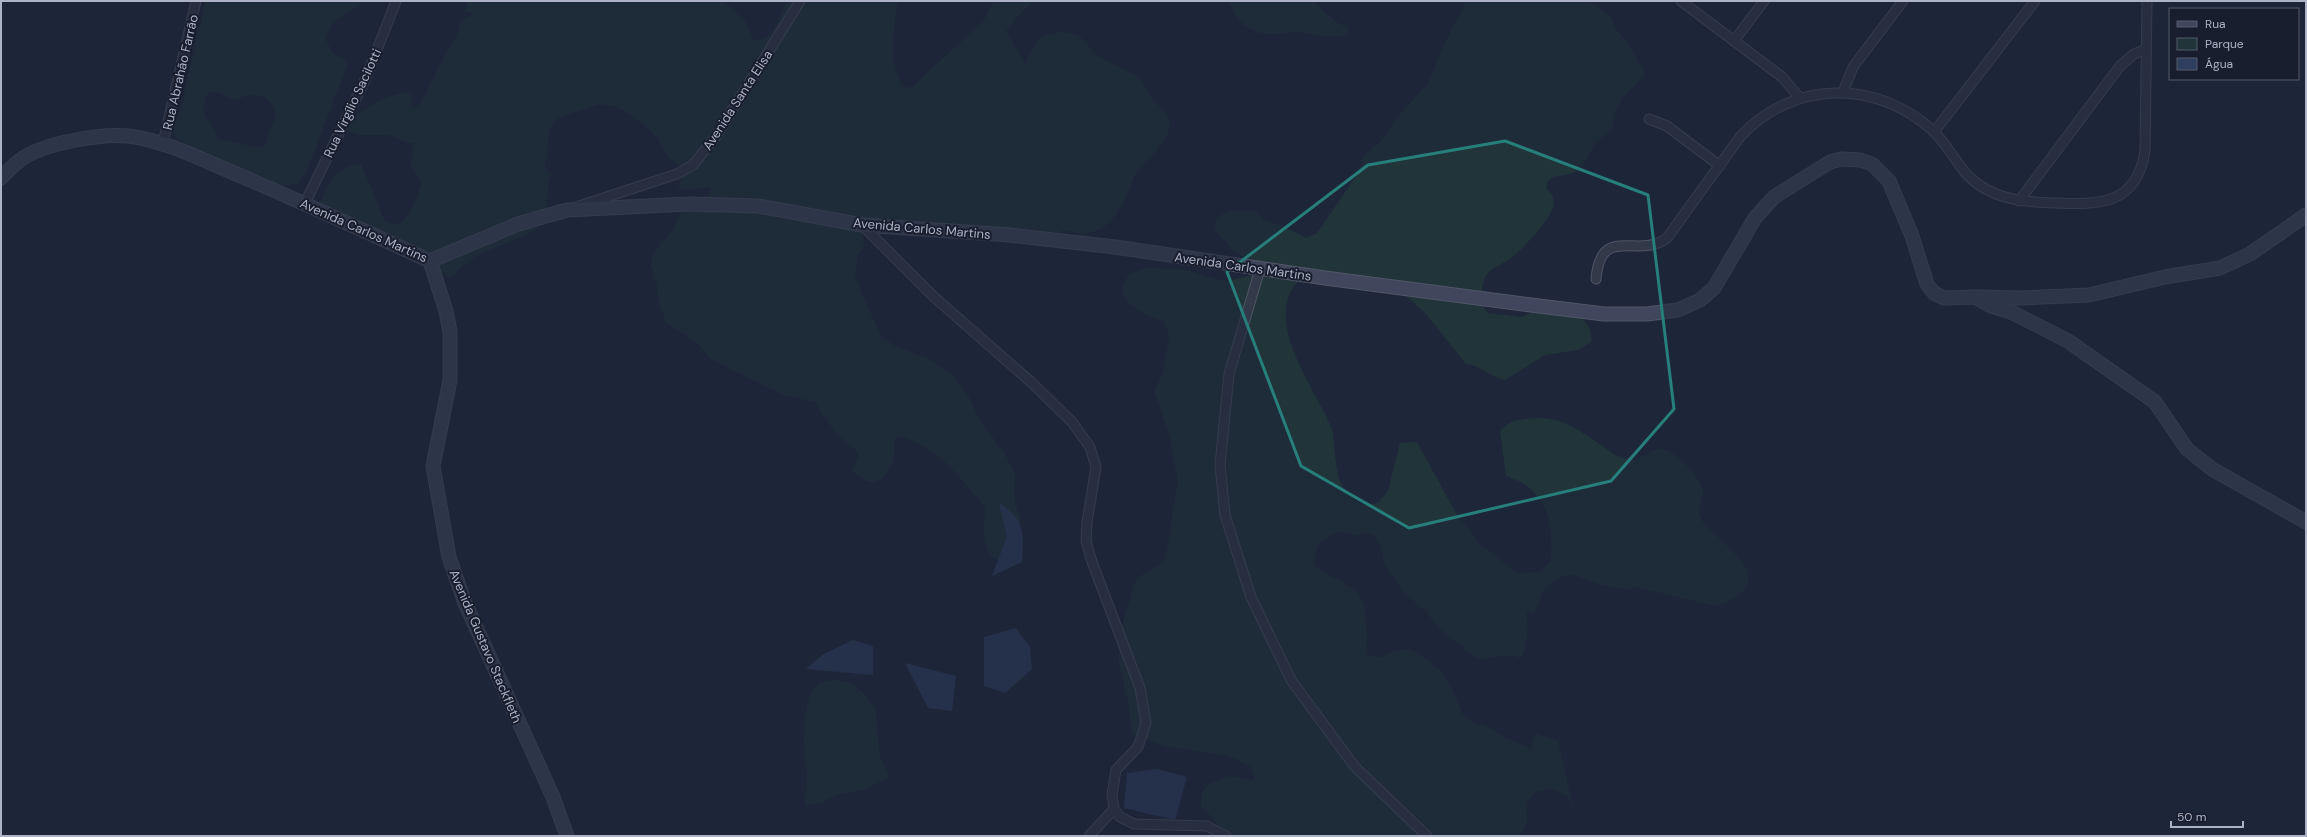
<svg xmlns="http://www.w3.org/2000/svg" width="2307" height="837" font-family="'DM Sans',sans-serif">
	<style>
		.green { fill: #20343a; fill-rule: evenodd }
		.water { fill: #2f3e5f }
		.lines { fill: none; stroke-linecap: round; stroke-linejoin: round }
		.street-casing { stroke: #505667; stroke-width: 11 }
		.secondary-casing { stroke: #505667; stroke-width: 15 }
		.street { stroke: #323949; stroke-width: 9 }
		.secondary { stroke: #40475d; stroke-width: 13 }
		.marked { fill: none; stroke: #277f7b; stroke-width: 3; stroke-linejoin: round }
		.labels { text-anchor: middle; stroke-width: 4; stroke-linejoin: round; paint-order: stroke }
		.street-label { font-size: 13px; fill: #acb3c6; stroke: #181e2d }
	</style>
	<rect width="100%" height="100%" fill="#1e2739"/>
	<g class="green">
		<path d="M206 1H361L358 6 332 23 325 38 332 52 347 62V65L307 170 298 184C293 185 288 185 282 185 260 183 183 152 173 132 171 126 178 117 180 112ZM213 91 235 100C252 91 272 92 276 116L265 144 261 148 221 140 215 133 202 109 206 95Z"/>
		<path d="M468 1H723L746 22 753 40C775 43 778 15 789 1H897C895 25 886 72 906 88L912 87 983 22 994 1H1033L1015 19 1006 31 1025 63 1035 44 1044 36 1060 32 1078 35 1099 57 1138 77 1153 100 1167 114 1170 125 1167 135 1156 151 1136 172 1125 199 1115 216 1104 227 1093 232 1080 234 1064 230 1053 235 1015 229 866 220 861 226 864 248 858 254 855 277 880 335 893 345 931 360 953 376 970 399 978 418 1006 456 1015 476 1014 496 1023 537 1009 559C1005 559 1000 560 996 559 979 553 985 521 985 507 961 479 935 442 897 436 892 442 895 449 894 457 894 461 891 465 889 468 878 488 867 484 852 471L858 459V452C840 437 826 424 816 402L784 395 730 369 711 358 696 342 666 322 658 299 657 285 651 266 653 254 673 230 683 209 706 202 712 187 680 190 679 186 684 174 683 168 669 157 658 139 645 126 632 115 614 106 599 104 559 117 550 128 545 164V168L552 174C544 190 548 204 546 221L532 232 474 257 449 278 439 270 424 266 408 253 317 203H320C329 181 335 167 361 164L384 220 388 223 399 224C413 213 416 200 422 184L411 166 415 142 407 143 391 135H358L343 128C362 109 384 95 411 92V106L418 109 447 51 457 38 461 22 475 13 466 11Z"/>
		<path d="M1229 1H1312L1336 22 1348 28 1347 34C1331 39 1315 34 1299 32 1290 32 1280 34 1271 34 1250 34 1235 20 1229 1Z"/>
		<path d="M1461 1H1584L1595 5 1611 18 1614 27 1627 43 1645 72 1642 77C1623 97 1616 101 1612 129L1595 143 1581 169 1570 174 1553 177 1548 181 1546 188C1551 193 1554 197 1554 204 1552 218 1526 245 1515 255 1499 269 1482 266 1482 293 1482 302 1482 307 1488 313L1522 317 1542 308 1564 302C1576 314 1594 323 1591 342L1578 350 1545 355 1505 380C1491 377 1480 365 1466 364L1426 314 1401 291 1353 279 1338 272 1307 273C1302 277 1297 281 1294 286 1266 326 1316 390 1331 427 1334 432 1333 439 1334 445 1338 476 1335 484 1361 505L1378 503 1388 491 1400 443 1417 442 1457 515 1480 544 1518 574 1538 572 1551 562C1552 530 1553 507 1526 485 1520 481 1512 479 1506 475L1500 432C1507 422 1514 420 1526 419 1554 414 1576 427 1598 443 1607 449 1616 457 1627 459 1651 463 1652 432 1683 462 1690 468 1702 483 1703 492 1703 502 1694 511 1702 521 1713 537 1770 572 1739 594 1731 601 1722 605 1712 605L1633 586 1631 590 1602 585 1572 574 1558 578 1545 588 1534 613 1526 611C1529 628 1528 643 1521 658L1512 655 1478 659 1440 629 1427 613 1402 590 1384 563 1382 546 1372 533 1355 535 1338 531C1320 540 1315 545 1313 565 1326 575 1342 580 1355 591 1369 604 1367 637 1366 654L1380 658 1394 651 1411 649 1439 669 1456 696 1461 713 1474 723 1488 727 1504 737 1531 749 1536 734 1558 741 1573 809 1568 796 1553 789 1536 791 1526 803 1527 820 1520 835 1518 836H1230L1201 806 1202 792 1211 783 1229 776 1254 780V772L1250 766 1239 760 1225 755 1164 746 1134 734 1131 728 1129 705 1119 663 1121 630 1136 580C1146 570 1157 571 1166 558L1178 481 1170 437 1155 392 1165 364 1169 337 1168 328 1165 322 1143 313 1129 303 1122 293 1123 284 1130 274 1147 268 1187 270 1214 279 1228 281 1260 273 1264 263 1236 254 1214 228 1217 218 1230 210 1257 211 1263 220 1285 227 1306 238 1317 233 1359 172 1363 158 1381 141 1397 118 1427 85 1447 39 1465 6Z"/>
		<polygon points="837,680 852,684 865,695 875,708 880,759 890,776 866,789 835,795 822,803 805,805 807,775 804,741 806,712 810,695 820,682"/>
	</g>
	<g class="water">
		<path d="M999 503C1026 521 1023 532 1022 562L992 576 1007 537Z"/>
		<polygon points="1016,628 1030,647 1032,669 1005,693 984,686 984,637"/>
		<polygon points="853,640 873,646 873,675 806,669 822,655"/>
		<polygon points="905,663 956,676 952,711 928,708"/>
		<polygon points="1157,769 1187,777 1175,820 1124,808 1127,773"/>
	</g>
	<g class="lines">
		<defs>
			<g id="street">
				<polyline points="1681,1 1782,77 1800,98"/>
				<polyline points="1734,41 1764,1"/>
				<polyline points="1843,92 1853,67 1903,1"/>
				<polyline points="1649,119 1667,126 1720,166"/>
				<polyline points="1934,132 2035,1"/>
				<polyline points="163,143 196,1"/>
				<polyline points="2019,201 2120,66 2134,54 2146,49"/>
				<polyline points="305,203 366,78 396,1"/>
				<polyline points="576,207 677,174 693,165 716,136 800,1"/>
				<polyline points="862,225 933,296 1032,383 1072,422 1090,447 1096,467 1087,522 1086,541 1092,562 1140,688 1146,723 1138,747 1116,770 1112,795 1114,809 1120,817 1134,824 1207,826 1226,836"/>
				<polyline points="1260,269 1229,374 1220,465 1225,515 1251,597 1291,680 1355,767 1427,836"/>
				<path d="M1596 279C1601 223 1638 260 1667 238L1740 137C1792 80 1876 79 1932 130 1952 148 1958 172 1982 187 2005 201 2029 202 2055 203 2099 205 2137 205 2145 151L2147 1"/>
				<polyline points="1089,836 1114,809"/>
			</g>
			<g id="secondary">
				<path d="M1 178C8 171 15 163 23 158 46 143 102 133 129 136 166 141 200 159 234 173 300 201 365 231 430 261L518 224 567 210 688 204 758 206 862 225 1010 235 1115 247 1325 278 1531 305 1604 314H1647L1678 310 1700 300 1714 288 1755 218 1774 197 1830 162 1841 159 1860 160 1872 164 1889 181 1912 236 1927 284 1934 293 1944 298 1975 297 1991 306 2011 312 2068 341 2155 402 2187 449 2212 469 2306 522"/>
				<polyline points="430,261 446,311 450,332 450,380 433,466 449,557 465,603 553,797 567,836"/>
				<polyline points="1976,297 2020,298 2089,295 2165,277 2220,268 2250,254 2306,215"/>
			</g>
		</defs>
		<use href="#street" class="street-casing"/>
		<use href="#secondary" class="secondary-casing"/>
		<use href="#street" class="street"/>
		<use href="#secondary" class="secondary"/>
	</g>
	<path d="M0 0H2307V837H0ZM1505 141 1648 195 1674 409 1611 481 1409 528 1301 466 1227 272 1368 165Z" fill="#1e2739" fill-opacity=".55" fill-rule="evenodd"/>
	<path class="marked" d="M1505 141 1648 195 1674 409 1611 481 1409 528 1301 466 1227 272 1368 165Z"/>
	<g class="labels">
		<g class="street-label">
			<text transform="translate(180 72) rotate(-77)" y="5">Rua Abrahão Farrão</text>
			<text transform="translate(737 100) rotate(-57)" y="5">Avenida Santa Elisa</text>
			<text transform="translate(352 103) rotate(-65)" y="5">Rua Virgílio Sacilotti</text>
			<text transform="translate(922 228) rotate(5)" y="5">Avenida Carlos Martins</text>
			<text transform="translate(364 230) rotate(24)" y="5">Avenida Carlos Martins</text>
			<text transform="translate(1243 266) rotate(8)" y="5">Avenida Carlos Martins</text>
			<text transform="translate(486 646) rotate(67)" y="5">Avenida Gustavo Stackfleth</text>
		</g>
	</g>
	<rect width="2307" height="837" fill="none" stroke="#acb3c6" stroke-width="4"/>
	<rect x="2169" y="8" width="130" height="72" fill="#181e2d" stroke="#535a6a"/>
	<rect x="2177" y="21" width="20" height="6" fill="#40475d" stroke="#535a6a"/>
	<text x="2205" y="28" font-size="12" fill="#acb3c6">Rua</text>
	<rect x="2177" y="38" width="20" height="12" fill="#20343a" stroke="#535a6a"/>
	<text x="2205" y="48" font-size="12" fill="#acb3c6">Parque</text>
	<rect x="2177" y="58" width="20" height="12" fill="#2f3e5f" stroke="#535a6a"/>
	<text x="2205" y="68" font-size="12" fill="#acb3c6">Água</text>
	<path d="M2171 821v6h72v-6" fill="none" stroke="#acb3c6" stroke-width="2"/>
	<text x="2177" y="821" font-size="12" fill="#acb3c6" stroke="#181e2d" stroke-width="3" paint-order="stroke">50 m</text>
</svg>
